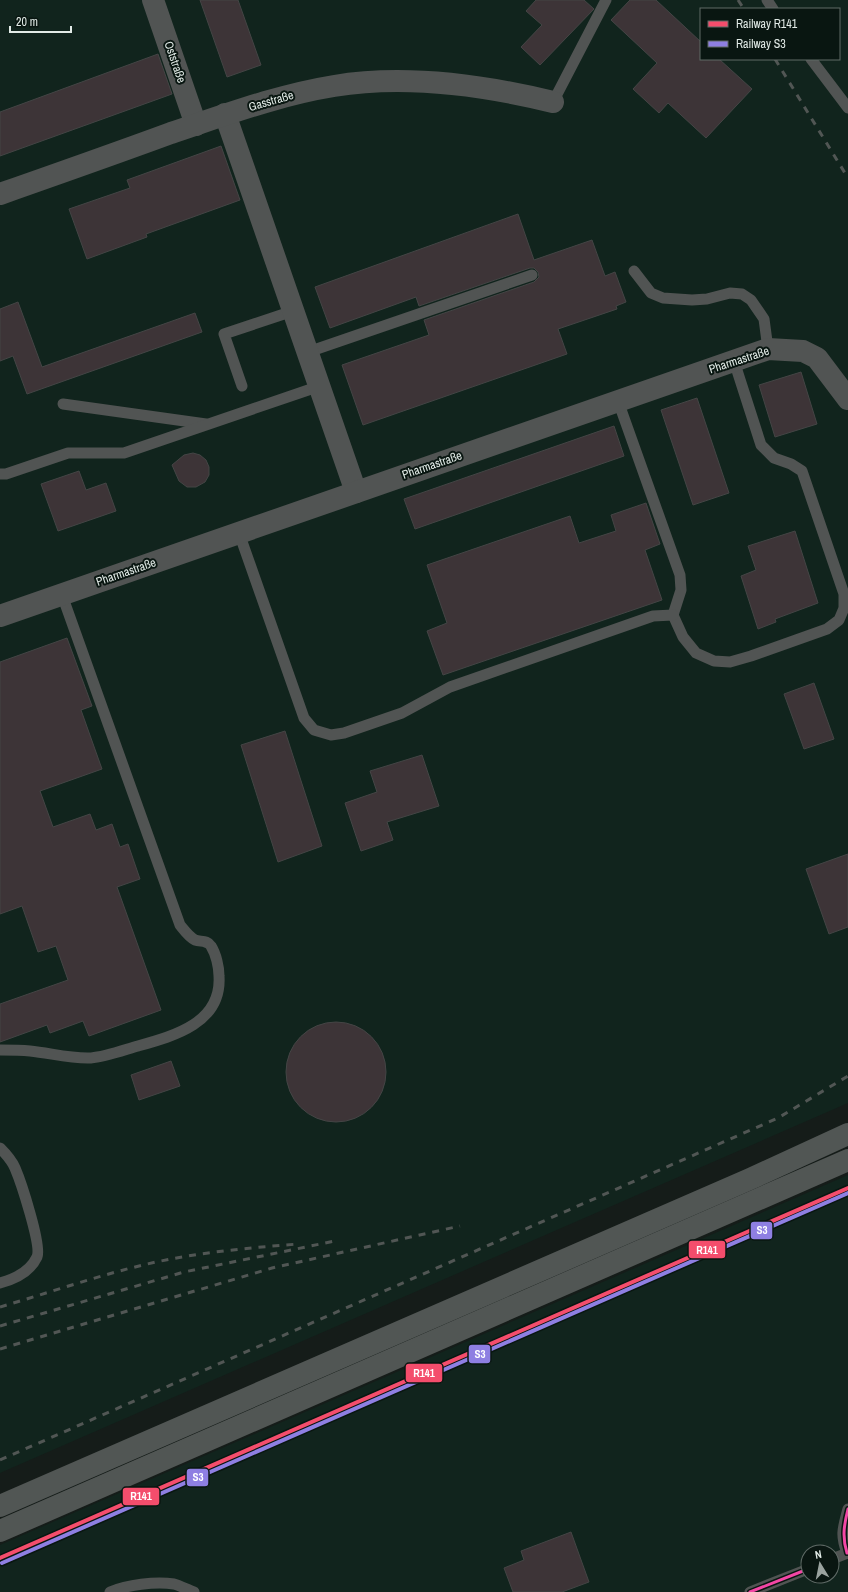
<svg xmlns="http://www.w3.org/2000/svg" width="848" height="1592" font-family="'Archivo Narrow',sans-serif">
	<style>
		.built { fill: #11241d; fill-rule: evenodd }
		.building { fill: #3d3437; stroke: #444545 }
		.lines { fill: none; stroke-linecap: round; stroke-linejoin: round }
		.service { stroke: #515453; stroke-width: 11 }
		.minor { stroke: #515453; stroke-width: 22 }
		.primary { stroke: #515654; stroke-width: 22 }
		.rail { stroke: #515654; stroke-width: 3; stroke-dasharray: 7 7; stroke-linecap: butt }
		.bus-1-casing { stroke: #091611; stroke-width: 6 }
		.bus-1 { stroke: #f346a5; stroke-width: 3 }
		.rail-1-casing { stroke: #091611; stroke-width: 7 }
		.rail-2-casing { stroke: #091611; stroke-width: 7 }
		.rail-1 { stroke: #f44d6c; stroke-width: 4 }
		.rail-2 { stroke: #8e7fe2; stroke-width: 4 }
		.labels { text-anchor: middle; stroke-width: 4; stroke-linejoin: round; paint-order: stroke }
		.street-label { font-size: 12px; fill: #e2ebe7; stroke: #091611 }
		.line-badge { stroke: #091611; stroke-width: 1.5 }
		.badge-label { font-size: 11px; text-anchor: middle; font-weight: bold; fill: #fff }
	</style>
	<rect width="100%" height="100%" fill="#151c19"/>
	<g class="built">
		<path d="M0 0H848V1103L0 1473ZM701 9H839V59H701Z"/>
		<path d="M848 1175V1592H0V1545ZM808 1552H832V1576H808Z"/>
	</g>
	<g class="building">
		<polygon points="200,0 238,0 261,65 227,77"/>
		<polygon points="536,0 584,0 594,9 540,65 521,47 542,25 526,11"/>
		<polygon points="630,0 656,0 701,42 701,59 719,59 752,89 706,138 668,103 659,113 633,89 657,63 611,20"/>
		<polygon points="158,54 172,94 0,156 0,112"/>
		<polygon points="221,146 240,200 146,234 147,237 87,259 69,209 130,188 127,180"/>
		<polygon points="518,214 534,260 592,240 605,276 615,272 626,302 616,306 617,309 558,329 567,354 363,425 342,365 429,335 424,320 534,282 539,277 538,272 534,268 530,268 419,306 416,297 330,328 315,287"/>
		<polygon points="18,302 42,367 195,313 202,332 27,394 13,356 0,361 0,309"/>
		<polygon points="801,372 817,424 775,437 759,385"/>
		<polygon points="697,398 729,493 693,505 661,410"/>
		<polygon points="614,426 624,456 415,529 404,499"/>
		<polygon points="193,453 200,455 206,460 209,467 209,475 205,482 196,487 187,487 179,481 172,465 184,455"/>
		<polygon points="79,471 86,490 106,483 116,511 58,531 41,484"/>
		<polygon points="646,503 660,544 645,550 662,600 443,675 427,631 447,623 427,565 570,516 579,543 616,531 611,515"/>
		<polygon points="795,531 818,603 775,619 776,622 758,629 741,576 756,570 748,546"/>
		<polygon points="67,638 92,706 81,710 102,769 40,791 53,827 90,814 96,830 112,824 120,847 128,844 140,879 117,887 161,1010 89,1036 83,1021 50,1033 47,1025 0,1042 0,1004 68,980 56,946 38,952 22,906 0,914 0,662"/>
		<polygon points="814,683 834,739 804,749 784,694"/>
		<polygon points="285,731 322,846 278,862 241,745"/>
		<polygon points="422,755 439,806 387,822 393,840 361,851 345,803 377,792 370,771"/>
		<polygon points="848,854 848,927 829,934 806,869"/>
		<circle cx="336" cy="1072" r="50"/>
		<polygon points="171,1061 180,1086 139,1100 131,1075"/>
		<polygon points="571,1532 589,1582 562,1592 513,1592 504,1568 524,1560 521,1551"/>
	</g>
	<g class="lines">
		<g class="service">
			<polyline points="767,0 773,9"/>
			<polyline points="811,59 848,108"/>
			<polyline points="553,102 606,0"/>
			<polyline points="634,271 651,293 663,298 692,300 707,299 730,293 742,294 751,300 764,319 768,349"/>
			<polyline points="308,352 532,275"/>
			<polyline points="242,386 224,334 293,311"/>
			<polyline points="618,401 680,575 681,590 673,615 683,637 696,653 714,661 730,662 751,656 827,629 839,620 844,608 844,594 802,471 791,464 774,458 761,445 734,361"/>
			<polyline points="63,404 206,424"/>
			<polyline points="0,474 6,474 68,453 124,453 320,386"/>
			<polyline points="239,533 304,718 314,730 331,735 344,733 402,713 450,687 653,616 673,615"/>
			<path d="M0 1050C10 1050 20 1050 30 1051 50 1053 71 1059 91 1058 105 1057 124 1050 138 1046 174 1036 222 1023 219 976 219 967 216 954 211 946 207 940 201 942 195 940 188 936 185 931 180 925L62 595"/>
			<path d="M0 1148C5 1153 12 1161 15 1168 21 1182 42 1246 37 1257 30 1272 15 1279 0 1283"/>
			<path d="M847 1553C840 1534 843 1528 848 1509"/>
			<polyline points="832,1559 848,1553"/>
			<path d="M110 1592C127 1585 155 1581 174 1584 181 1586 188 1590 194 1592"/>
			<polyline points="750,1592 808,1569"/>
		</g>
		<g class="minor">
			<polyline points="153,0 196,125"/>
			<polyline points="225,114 356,492"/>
			<path d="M0 194C57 174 114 154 171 133 225 115 278 95 334 86 406 74 483 85 553 102"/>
			<polyline points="0,616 768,349 803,351 817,358 848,399"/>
		</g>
		<g class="primary">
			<polyline points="0,1506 750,1179 848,1134"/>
			<polyline points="0,1531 848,1160"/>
		</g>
		<g class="rail">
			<polyline points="738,0 744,9"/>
			<polyline points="775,59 848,178"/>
			<path d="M0 1307C62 1289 124 1266 188 1256 224 1250 261 1247 298 1244"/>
			<polyline points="0,1326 184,1272 335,1241"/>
			<polyline points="0,1349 272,1268 460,1226"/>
			<polyline points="0,1460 778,1118 848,1076"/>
		</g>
		<defs>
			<g id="bus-1">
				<path d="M847 1553C842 1537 844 1525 848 1509"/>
				<polyline points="750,1592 808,1569"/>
			</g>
		</defs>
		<use href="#bus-1" class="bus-1-casing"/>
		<use href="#bus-1" class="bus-1"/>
		<defs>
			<polyline id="rail-1" points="0,1558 848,1188"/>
			<polyline id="rail-2" points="2,1563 848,1193"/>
		</defs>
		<use href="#rail-1" class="rail-1-casing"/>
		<use href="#rail-2" class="rail-2-casing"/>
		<use href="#rail-1" class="rail-1"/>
		<use href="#rail-2" class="rail-2"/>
	</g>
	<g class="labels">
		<g class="street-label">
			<text transform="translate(175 62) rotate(71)" y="4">Oststraße</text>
			<text transform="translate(271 101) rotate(-16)" y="4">Gasstraße</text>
			<text transform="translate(739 360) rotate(-18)" y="4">Pharmastraße</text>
			<text transform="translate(432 465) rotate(-19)" y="4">Pharmastraße</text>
			<text transform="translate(126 572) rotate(-19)" y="4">Pharmastraße</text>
		</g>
	</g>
	<g class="line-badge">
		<rect x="750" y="1221" width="23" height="19" rx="4" fill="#8e7fe2"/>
		<rect x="688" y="1240" width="38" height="19" rx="4" fill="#f44d6c"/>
		<rect x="468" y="1344" width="23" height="20" rx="4" fill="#8e7fe2"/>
		<rect x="405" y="1363" width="38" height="20" rx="4" fill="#f44d6c"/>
		<rect x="186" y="1468" width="23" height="19" rx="4" fill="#8e7fe2"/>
		<rect x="122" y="1487" width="38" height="19" rx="4" fill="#f44d6c"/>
	</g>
	<g class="badge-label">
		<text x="762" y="1234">S3</text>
		<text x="707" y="1254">R141</text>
		<text x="480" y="1358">S3</text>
		<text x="424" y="1377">R141</text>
		<text x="198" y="1481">S3</text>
		<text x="141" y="1500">R141</text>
	</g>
	<rect x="700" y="8" width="140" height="52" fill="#091611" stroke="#606b67"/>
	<rect x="708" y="21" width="20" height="6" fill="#f44d6c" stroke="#606b67"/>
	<text x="736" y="28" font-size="12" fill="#e2ebe7">Railway R141</text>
	<rect x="708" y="41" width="20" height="6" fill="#8e7fe2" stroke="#606b67"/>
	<text x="736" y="48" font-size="12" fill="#e2ebe7">Railway S3</text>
	<g transform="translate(820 1564) rotate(350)"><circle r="19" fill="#091611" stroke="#606b67"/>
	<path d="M0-3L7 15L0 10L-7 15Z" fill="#9aa39f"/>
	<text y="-6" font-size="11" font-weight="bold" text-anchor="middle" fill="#e2ebe7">N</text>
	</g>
	<path d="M10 26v6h61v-6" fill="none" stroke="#e2ebe7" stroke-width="2"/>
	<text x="16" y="26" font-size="12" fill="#e2ebe7" stroke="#091611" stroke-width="3" paint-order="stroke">20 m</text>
</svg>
